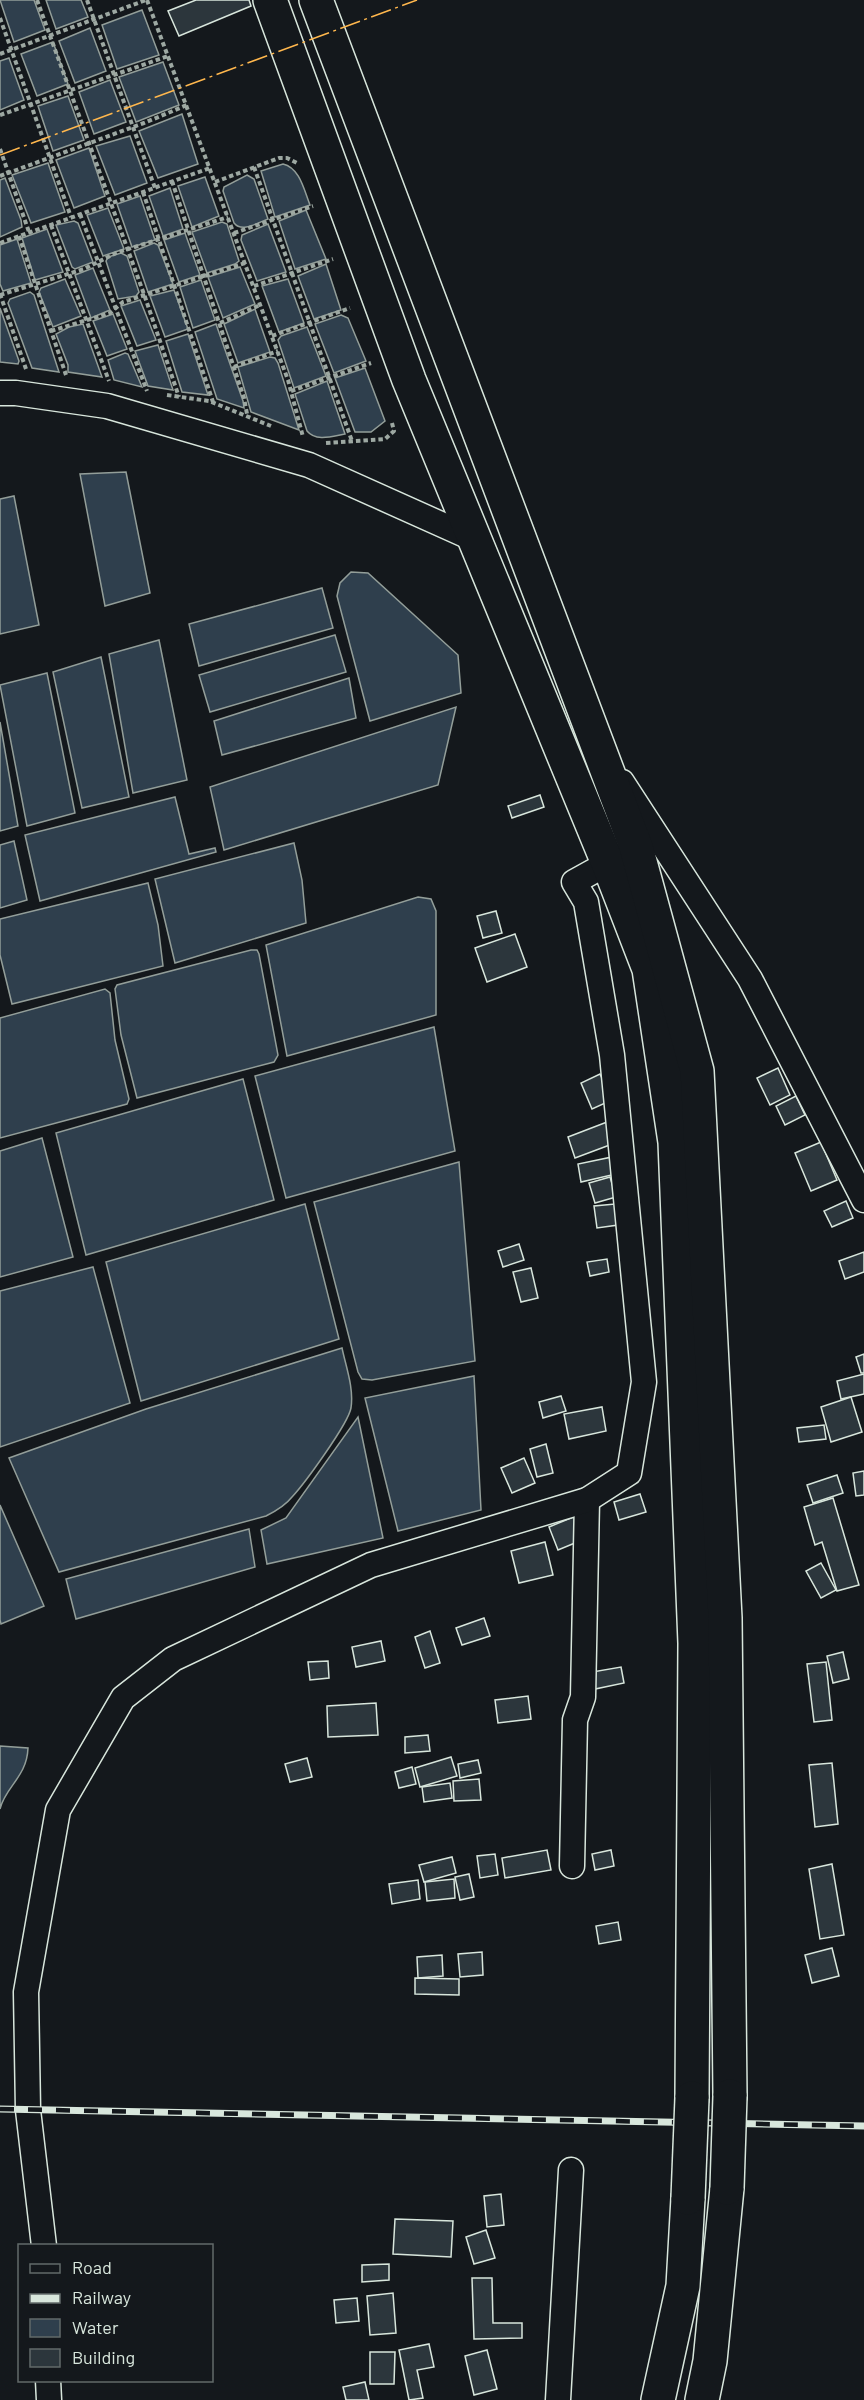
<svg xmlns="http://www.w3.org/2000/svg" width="864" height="2400" font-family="Barlow,sans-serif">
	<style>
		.water { fill: #2f3f4d; stroke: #939e99; stroke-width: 1.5 }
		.building { fill: #2c363c; stroke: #d8e6dc; stroke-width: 1.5 }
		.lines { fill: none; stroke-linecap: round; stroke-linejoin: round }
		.minor-casing { stroke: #d8e6dc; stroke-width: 27 }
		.primary-casing { stroke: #d8e6dc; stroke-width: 36 }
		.path { stroke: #9da8a2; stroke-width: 4; stroke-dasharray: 4.5 3; stroke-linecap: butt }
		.minor { stroke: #14181c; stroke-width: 24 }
		.primary { stroke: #14181c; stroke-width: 33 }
		.rail-casing { stroke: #d8e6dc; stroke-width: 7 }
		.rail { stroke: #14181c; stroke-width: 4.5; stroke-dasharray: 14; stroke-linecap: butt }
		.primary-bridge-casing { stroke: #d8e6dc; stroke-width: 36; stroke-linecap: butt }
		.primary-bridge { stroke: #14181c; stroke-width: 33 }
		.power { stroke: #ffb74d; stroke-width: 1.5; stroke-dasharray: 21 4.5 3 4.5; stroke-linecap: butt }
	</style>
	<rect width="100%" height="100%" fill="#14181c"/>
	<g class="water">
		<polygon points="0,0 34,0 45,30 14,42"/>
		<polygon points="46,0 81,0 88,17 56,29"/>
		<polygon points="142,10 159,55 117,69 102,25"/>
		<polygon points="90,28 106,71 75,83 59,41"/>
		<polygon points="53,42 68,84 37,96 21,54"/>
		<polygon points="9,58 24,100 0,110 0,61"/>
		<polygon points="163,62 179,105 136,122 119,77"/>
		<polygon points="110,80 126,122 94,134 79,92"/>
		<polygon points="68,96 84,140 53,151 38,106"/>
		<polygon points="182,114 198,164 158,178 139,131"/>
		<polygon points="130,136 147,183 115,195 96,146"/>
		<polygon points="89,148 105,196 74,208 56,160"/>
		<polygon points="48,163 65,212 31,223 12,175"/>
		<path d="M283 164C300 168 304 190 310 205L275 217 261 171Z"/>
		<path d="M247 175 254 179 268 219C257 223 242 233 234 223L223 191 224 187Z"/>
		<polygon points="205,177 219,216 192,227 178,186"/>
		<polygon points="5,178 21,220 22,227 0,237 0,180"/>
		<polygon points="170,188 183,229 163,236 149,196"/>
		<polygon points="140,196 155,240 132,247 117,204"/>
		<polygon points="108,208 124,249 103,256 87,215"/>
		<polygon points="306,210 326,259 295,269 279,221"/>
		<polygon points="74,221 78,223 93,262 75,269 72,267 56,225"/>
		<polygon points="222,222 227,224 239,261 235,264 207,273 192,232"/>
		<polygon points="268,224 286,272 257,281 241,240 242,235"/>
		<polygon points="47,229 63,272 35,280 22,238"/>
		<polygon points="185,233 200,275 179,282 164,240"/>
		<polygon points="17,239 31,283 3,291 0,284 0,245"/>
		<polygon points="154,243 158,245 173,284 148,292 134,251"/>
		<polygon points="121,253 127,256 139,292 136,296 118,299 106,261 108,257"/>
		<polygon points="326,264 341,310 314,319 298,276"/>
		<polygon points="240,267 255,304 223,318 208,277"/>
		<polygon points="93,268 110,310 91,318 75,275"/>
		<polygon points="65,279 81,316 53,327 39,292 41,288"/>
		<polygon points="288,279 304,323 279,332 262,286"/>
		<polygon points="201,280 215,320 193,328 180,287"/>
		<polygon points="174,290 188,329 165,337 150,296"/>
		<polygon points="30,292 34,295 59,372 32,368 8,303 10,299"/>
		<polygon points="140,300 156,340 137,346 121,306"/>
		<polygon points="0,308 19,361 18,364 0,362"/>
		<polygon points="255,309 270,352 238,363 224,324"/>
		<polygon points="113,314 127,349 107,356 93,321"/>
		<polygon points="341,315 348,318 366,361 334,373 315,324"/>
		<polygon points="83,324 102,377 68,372 68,365 56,334 69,327"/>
		<polygon points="216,324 243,401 244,408 217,399 195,332"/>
		<polygon points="307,327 326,376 294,388 278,340 281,336"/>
		<polygon points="188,334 208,395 182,392 166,341"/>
		<polygon points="158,345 173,390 148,386 135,351"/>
		<polygon points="125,353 128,354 142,387 114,380 108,360"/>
		<polygon points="270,357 275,358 278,363 299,430 251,412 238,367"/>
		<polygon points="365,368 385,421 371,432 355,432 335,378"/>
		<path d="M327 381 345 434C333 436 316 442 307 431L295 394Z"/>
		<polygon points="126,472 150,593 105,606 80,474"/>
		<polygon points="14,496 39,625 0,634 0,499"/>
		<polygon points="351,572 368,573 458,655 461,693 370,721 337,596 340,583"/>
		<polygon points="322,588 333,628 199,666 189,624"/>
		<polygon points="335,635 346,672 210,712 199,675"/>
		<polygon points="159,640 187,780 133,793 109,654"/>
		<polygon points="101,657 129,797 82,808 53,672"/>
		<polygon points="47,673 75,813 27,826 0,685"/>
		<polygon points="349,678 356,718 222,755 214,721"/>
		<polygon points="456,707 438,785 224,850 210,787"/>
		<polygon points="0,722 18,826 0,831"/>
		<polygon points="175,797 189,854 215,848 216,852 40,901 25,835"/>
		<polygon points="14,841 27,900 0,908 0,845"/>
		<polygon points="294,843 302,880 306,923 175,963 155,879"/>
		<polygon points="148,883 158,925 163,966 12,1004 0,955 0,919"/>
		<polygon points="418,897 431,899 436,911 436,1015 287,1056 266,945"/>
		<polygon points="251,950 257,950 259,954 278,1055 274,1062 137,1098 121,1035 115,989 117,985"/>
		<polygon points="105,989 110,993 115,1040 129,1099 127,1104 0,1138 0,1018"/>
		<polygon points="434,1027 455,1151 286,1198 255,1076"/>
		<polygon points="243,1079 274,1200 86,1255 56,1133"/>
		<polygon points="42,1138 73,1257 0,1277 0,1151"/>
		<polygon points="459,1162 475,1361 372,1380 362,1379 358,1372 314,1202"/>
		<polygon points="305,1204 339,1339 141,1401 106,1262"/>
		<polygon points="93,1267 130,1403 0,1447 0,1291"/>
		<path d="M342 1348C346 1367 354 1388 351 1408 348 1424 305 1483 292 1497 285 1506 276 1511 266 1516L59 1572 9 1458 146 1409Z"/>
		<polygon points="474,1376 481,1510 398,1531 365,1398"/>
		<polygon points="358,1417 383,1538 267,1564 261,1530 286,1518"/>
		<polygon points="0,1505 44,1606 1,1624 0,1620"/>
		<polygon points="249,1529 255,1567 76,1619 66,1579"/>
		<path d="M0 1746 28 1748C27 1777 5 1787 0 1809Z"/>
	</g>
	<g class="building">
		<polygon points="196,0 249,0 251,6 179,36 168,11"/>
		<polygon points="540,795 544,807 512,818 508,806"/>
		<polygon points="496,911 502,933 483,938 477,916"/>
		<polygon points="515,934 527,967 487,982 475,948"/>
		<polygon points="778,1068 790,1095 770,1105 757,1078"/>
		<polygon points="600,1074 612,1100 592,1109 581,1083"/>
		<polygon points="796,1096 805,1115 785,1125 776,1106"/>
		<polygon points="607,1122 615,1143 575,1158 568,1137"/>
		<polygon points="821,1142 837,1180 811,1191 795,1153"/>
		<polygon points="612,1157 616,1174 581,1182 578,1164"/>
		<polygon points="610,1177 616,1197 595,1203 589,1183"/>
		<polygon points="846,1201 853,1218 832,1227 824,1211"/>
		<polygon points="615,1204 618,1225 597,1228 594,1206"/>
		<polygon points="519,1244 524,1260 503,1267 498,1251"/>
		<polygon points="864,1252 864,1272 845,1279 839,1261"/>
		<polygon points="607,1259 609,1272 590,1276 587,1262"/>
		<polygon points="531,1268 538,1298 521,1302 513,1272"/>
		<polygon points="864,1354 864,1373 861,1373 856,1357"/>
		<polygon points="864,1374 864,1394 841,1399 837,1381"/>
		<polygon points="561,1396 566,1411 543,1418 539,1402"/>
		<polygon points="851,1397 862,1432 831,1442 821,1407"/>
		<polygon points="602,1407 606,1431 569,1439 564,1414"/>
		<polygon points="824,1425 826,1439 799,1442 797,1428"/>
		<polygon points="546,1444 553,1473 537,1477 530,1449"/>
		<polygon points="524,1458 535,1483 512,1493 501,1468"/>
		<polygon points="864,1471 864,1495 856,1496 853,1473"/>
		<polygon points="837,1475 843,1493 813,1503 807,1485"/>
		<polygon points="640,1494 646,1512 619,1520 614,1502"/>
		<polygon points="833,1498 859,1585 837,1591 822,1542 815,1545 804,1507"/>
		<polygon points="578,1515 587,1538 558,1550 549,1527"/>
		<polygon points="545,1542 553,1575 519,1583 511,1551"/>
		<polygon points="821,1563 836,1590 821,1598 806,1571"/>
		<polygon points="484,1618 490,1636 462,1645 456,1628"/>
		<polygon points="430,1631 440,1663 425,1668 415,1637"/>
		<polygon points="381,1641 385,1661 356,1667 352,1647"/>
		<polygon points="843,1652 849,1679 833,1683 827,1656"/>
		<polygon points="328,1661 329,1678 310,1680 308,1662"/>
		<polygon points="826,1662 832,1720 814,1722 807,1664"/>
		<polygon points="621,1667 624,1683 595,1689 592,1672"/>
		<polygon points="528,1696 531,1719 498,1723 495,1700"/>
		<polygon points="376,1703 378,1735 328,1737 327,1706"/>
		<polygon points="428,1735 430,1751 405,1753 405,1737"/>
		<polygon points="451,1757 457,1776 420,1787 415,1768"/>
		<polygon points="307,1758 312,1777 290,1782 285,1764"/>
		<polygon points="478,1760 481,1773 460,1778 458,1764"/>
		<polygon points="832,1763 838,1824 815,1827 809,1765"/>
		<polygon points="412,1767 416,1784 399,1788 395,1772"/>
		<polygon points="479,1779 481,1800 454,1801 453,1781"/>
		<polygon points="450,1783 452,1798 424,1802 422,1787"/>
		<polygon points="547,1850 551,1870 505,1878 502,1858"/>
		<polygon points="611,1850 614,1866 595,1870 592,1854"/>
		<polygon points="495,1854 498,1875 480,1878 477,1856"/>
		<polygon points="452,1857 456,1873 424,1882 419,1865"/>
		<polygon points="832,1864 844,1935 820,1939 809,1869"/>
		<polygon points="469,1874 474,1897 460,1900 455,1877"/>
		<polygon points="454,1879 455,1898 427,1901 425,1882"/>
		<polygon points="418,1880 420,1899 392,1904 389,1884"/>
		<polygon points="618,1922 621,1940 599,1944 596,1926"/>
		<polygon points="832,1948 839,1976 812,1983 805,1955"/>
		<polygon points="482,1952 483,1975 460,1977 458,1954"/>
		<polygon points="442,1955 443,1976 418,1978 417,1957"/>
		<polygon points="415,1978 459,1979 459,1995 415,1994"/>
		<polygon points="501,2194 504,2225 487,2227 484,2196"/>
		<polygon points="395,2219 453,2221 451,2257 393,2254"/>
		<polygon points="486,2230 495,2258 474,2264 466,2237"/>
		<polygon points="389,2264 389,2280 362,2282 362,2265"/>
		<polygon points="472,2278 492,2278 493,2323 522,2323 522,2338 474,2339"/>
		<polygon points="393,2293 396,2333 370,2335 367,2296"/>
		<polygon points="357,2298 359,2321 336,2323 334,2300"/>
		<polygon points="429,2344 434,2367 417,2370 423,2398 409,2400 399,2350"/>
		<polygon points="487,2350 497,2389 474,2395 465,2356"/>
		<polygon points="370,2352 395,2352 394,2384 370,2384"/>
		<polygon points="365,2382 369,2400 346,2400 343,2387"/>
	</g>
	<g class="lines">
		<defs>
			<g id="minor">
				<polyline points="0,393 16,393 107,406 309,465 474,539"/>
				<polyline points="622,782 750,979 864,1200"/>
				<polyline points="572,1866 575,1720 583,1697 587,1500"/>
				<polyline points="44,2246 28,2110 26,1992 58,1810 123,1698 173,1659 371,1565 587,1500 629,1473 644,1382 612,1055 586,902 574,882 621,856"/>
				<polyline points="48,2380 49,2400"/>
				<polyline points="558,2400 571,2170"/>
			</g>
			<g id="primary">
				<polyline points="270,0 409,380 608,863 649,969 675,1142 695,1643 692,2098"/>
				<polyline points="316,0 636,847 697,1071 725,1618 730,2096"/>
				<polyline points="658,2400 683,2286 688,2198"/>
				<polyline points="702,2400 710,2361 727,2188"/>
			</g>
		</defs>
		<use href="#minor" class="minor-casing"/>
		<use href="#primary" class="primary-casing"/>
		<g class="path">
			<polyline points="37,0 145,297 179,397"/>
			<polyline points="87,0 155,188"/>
			<polyline points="147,0 288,380 303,437"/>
			<polyline points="0,18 71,217"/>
			<polyline points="0,54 146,0"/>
			<polyline points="0,115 168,56"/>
			<polyline points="0,149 29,232"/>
			<polyline points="254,167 352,441"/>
			<polyline points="0,176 144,123 187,105"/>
			<polyline points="172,181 244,398 247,414"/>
			<polyline points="215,182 279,158 287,158 297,163"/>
			<polyline points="143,192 213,402"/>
			<polyline points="80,214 147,391"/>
			<polyline points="51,225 109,381"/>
			<polyline points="234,233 313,206"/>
			<polyline points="19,236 66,375"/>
			<polyline points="0,243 210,168"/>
			<polyline points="254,286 333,259"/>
			<polyline points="0,294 26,369"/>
			<polyline points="0,295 84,269 116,253 228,217"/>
			<polyline points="220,323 260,305"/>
			<polyline points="51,331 110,313 123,302 245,263"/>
			<polyline points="272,336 350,308"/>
			<polyline points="234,367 278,351"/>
			<polyline points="291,391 371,363"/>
			<polyline points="167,395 209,401 271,426"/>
			<polyline points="326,443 385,439 394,431 392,423"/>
		</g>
		<use href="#minor" class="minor"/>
		<use href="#primary" class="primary"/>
		<defs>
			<polyline id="rail" points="0,2109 864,2126"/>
		</defs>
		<use href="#rail" class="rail-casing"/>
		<use href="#rail" class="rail"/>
		<defs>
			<g id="primary-bridge">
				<polyline points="727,2188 730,2096"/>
				<polyline points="688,2198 692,2098"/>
			</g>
		</defs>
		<use href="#primary-bridge" class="primary-bridge-casing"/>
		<use href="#primary-bridge" class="primary-bridge"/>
		<polyline class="power" points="0,155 417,0"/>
	</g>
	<rect x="18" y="2244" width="195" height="138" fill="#14181c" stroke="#626a69" stroke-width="1.5"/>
	<rect x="30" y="2264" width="30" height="9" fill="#14181c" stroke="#626a69" stroke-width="1.5"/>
	<text x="72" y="2274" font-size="18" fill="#d8e6dc">Road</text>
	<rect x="30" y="2294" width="30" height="9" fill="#d8e6dc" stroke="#626a69" stroke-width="1.5"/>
	<text x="72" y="2304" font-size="18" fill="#d8e6dc">Railway</text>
	<rect x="30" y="2319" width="30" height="18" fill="#2f3f4d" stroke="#626a69" stroke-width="1.5"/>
	<text x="72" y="2334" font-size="18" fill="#d8e6dc">Water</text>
	<rect x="30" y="2349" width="30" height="18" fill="#2c363c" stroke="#626a69" stroke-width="1.5"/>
	<text x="72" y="2364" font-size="18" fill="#d8e6dc">Building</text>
</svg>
